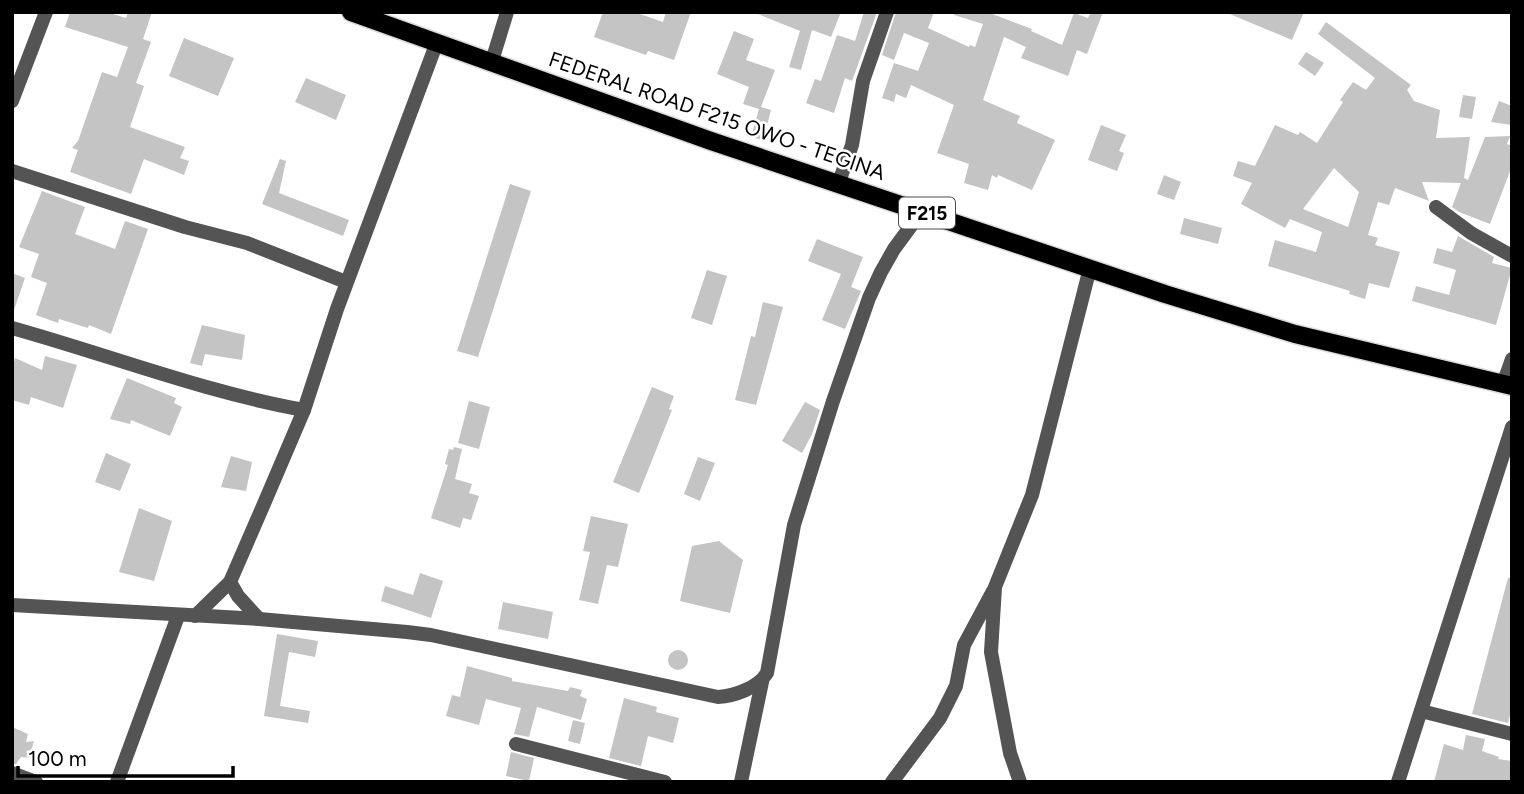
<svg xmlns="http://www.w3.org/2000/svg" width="1524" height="794" font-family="Figtree,sans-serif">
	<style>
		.building { fill: #c4c4c4; fill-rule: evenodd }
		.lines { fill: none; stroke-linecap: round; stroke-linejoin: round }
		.primary-casing { stroke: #dbdbdb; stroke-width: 21 }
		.minor { stroke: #545454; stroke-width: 14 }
		.primary { stroke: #000; stroke-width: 18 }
		.labels { text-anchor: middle; stroke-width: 5; stroke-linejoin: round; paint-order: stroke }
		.shield { fill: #fff; stroke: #4c4c4c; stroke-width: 2 }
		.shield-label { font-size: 19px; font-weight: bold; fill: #000 }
		.street-label { font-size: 21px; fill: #000; stroke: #fff }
	</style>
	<rect width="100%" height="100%" fill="#fff"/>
	<g class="building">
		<polygon points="70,12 106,12 126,18 128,12 152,12 143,39 151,42 136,83 144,86 130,127 185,147 180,158 189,161 184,175 144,159 131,194 70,172 78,150 72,148 78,141 102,72 117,77 128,47 65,27"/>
		<polygon points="603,12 634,12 663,22 666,12 691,12 674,60 648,51 646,55 594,37"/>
		<polygon points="753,12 841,12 831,37 812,30 801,70 789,67 800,31"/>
		<polygon points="864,12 877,12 852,81 845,78 834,113 806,103 815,79 821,81 837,35 855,41"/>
		<polygon points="896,12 934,12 928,28 969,47 970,45 975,47 983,24 954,15 955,12 987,12 1032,29 1031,31 1062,45 1074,13 1088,18 1091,12 1103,12 1087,54 1077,50 1068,76 1021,58 1026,47 1004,37 983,100 1020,116 1017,123 1055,140 1032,190 998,175 997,178 992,175 988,190 964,183 969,164 937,153 954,105 911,85 906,98 896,94 894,102 882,98 894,63 918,71 929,43 904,33 894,60 882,55"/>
		<polygon points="1225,12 1304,12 1292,40"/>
		<path d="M1326 22 1411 85 1407 90 1414 101 1440 110 1436 138 1470 137 1464 178 1468 180 1485 137 1510 136 1507 144 1512 146V166L1490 224 1459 212 1452 207 1461 183 1422 182 1429 201 1395 188 1389 205 1378 202 1368 235 1378 238 1375 245 1400 252 1389 288 1369 283 1365 299 1349 294 1350 291 1268 266 1275 240 1316 252 1322 232 1290 219 1285 228 1241 204 1252 183 1233 176 1238 161 1255 166 1275 125 1298 135 1300 132 1317 143 1343 102 1340 100 1353 82 1366 90 1375 78 1318 34ZM1334 168 1359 192 1348 227 1303 209Z"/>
		<polygon points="734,31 754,39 746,60 775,70 761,107 771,110 763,140 751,137 759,109 743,104 749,87 717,74"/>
		<polygon points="184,38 234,58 218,96 169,76"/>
		<polygon points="1306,52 1324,63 1315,76 1298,64"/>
		<polygon points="306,78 346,95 336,120 295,102"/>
		<polygon points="1463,95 1476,97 1472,119 1459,117"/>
		<polygon points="1499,101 1512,106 1512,125 1491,122"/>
		<polygon points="1101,125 1126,135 1119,151 1124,153 1117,171 1088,160"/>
		<polygon points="280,159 286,161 279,193 349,220 343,236 262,204"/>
		<polygon points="1164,175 1181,182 1174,200 1157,194"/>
		<polygon points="510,184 531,191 478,357 457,351"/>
		<polygon points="42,191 85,207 75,234 115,249 125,221 148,229 111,334 89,325 88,328 59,319 58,323 36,315 47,283 31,277 39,254 19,247"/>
		<polygon points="1184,218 1222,228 1218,244 1180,234"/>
		<polygon points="1458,236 1494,257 1492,263 1512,268 1496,325 1412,301 1416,286 1449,295 1456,270 1433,263 1437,248 1452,252"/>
		<polygon points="817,239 863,257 851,287 861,291 845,329 822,320 841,274 808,261"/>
		<polygon points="707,270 727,276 712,325 691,318"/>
		<polygon points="12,273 25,278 14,310 12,310"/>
		<polygon points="763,302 783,307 756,405 735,400 751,336 755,337"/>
		<polygon points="202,325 245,335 242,360 205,354 202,366 190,363"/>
		<polygon points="45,356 77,365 63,408 31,397 29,405 12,400 12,370 15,358 42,370"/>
		<polygon points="127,378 176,398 174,403 182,407 170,436 131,420 130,424 110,419"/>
		<polygon points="652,387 674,396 669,409 672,410 639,493 613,482"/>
		<polygon points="469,401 490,407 479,449 458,443"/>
		<polygon points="805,402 820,410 812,434 802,453 782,441"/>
		<polygon points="454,447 462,449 455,479 472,484 469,493 479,496 471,520 463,518 460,528 431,518 448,465 445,464 449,449 453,450"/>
		<polygon points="106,453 131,464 120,491 95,482"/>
		<polygon points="231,456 252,462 246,491 221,487"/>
		<polygon points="698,457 715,463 700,501 684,494"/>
		<polygon points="139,508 172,521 154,581 119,572"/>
		<polygon points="591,516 628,524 618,567 607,565 598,604 579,600 590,552 583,551"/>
		<polygon points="719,541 743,560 730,613 680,601 692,546"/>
		<polygon points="420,573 443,581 431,618 381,601 385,586 413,595"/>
		<polygon points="1508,578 1512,578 1512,707 1508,723 1472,714"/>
		<polygon points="503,602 553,612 548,639 498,629"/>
		<polygon points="277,634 318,641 315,657 289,652 280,706 310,711 308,723 264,716"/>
		<circle cx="678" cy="660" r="10"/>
		<polygon points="467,666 512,678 512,681 568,691 570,687 582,690 580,696 587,699 581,720 537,707 529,737 514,734 521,708 486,699 479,725 446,716 452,695 460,697"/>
		<polygon points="624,698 657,707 656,712 679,718 673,743 648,736 641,766 609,758"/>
		<polygon points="573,720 585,723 580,744 568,741"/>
		<polygon points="12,727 28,734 26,742 34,741 29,758 21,757 16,764 12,764"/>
		<polygon points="1466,735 1485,739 1482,751 1499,757 1498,759 1512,761 1512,782 1434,782 1444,744 1463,750"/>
		<polygon points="511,752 534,758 529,781 506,776"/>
	</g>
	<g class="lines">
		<defs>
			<polyline id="primary" points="351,12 711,141 1165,294 1295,334 1512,386"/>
		</defs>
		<use href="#primary" class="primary-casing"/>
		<g class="minor">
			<polyline points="492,61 507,12"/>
			<polyline points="12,101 46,12"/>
			<polyline points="12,171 185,227 247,243 346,282"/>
			<polyline points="839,182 852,145 863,81 887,12"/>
			<polyline points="1436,207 1471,233 1512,256"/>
			<path d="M12 328C109 355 204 392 304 410"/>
			<polyline points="1503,384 1512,359"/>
			<polyline points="230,582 238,596 259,619"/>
			<path d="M12 605 259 619 407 632 431 635 718 697C734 696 758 688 767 673L794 525 833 401 869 298 881 272 894 249 922 211"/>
			<polyline points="195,616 230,582 263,506 304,410 337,309 437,42"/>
			<polyline points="1421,711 1512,734"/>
			<polyline points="516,744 665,782"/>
			<polyline points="12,773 36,782"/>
			<polyline points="117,782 178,616"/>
			<polyline points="741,782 762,682"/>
			<polyline points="892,782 940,718 956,686 964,645 993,591"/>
			<polyline points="1020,782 1010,753 991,652 995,587 1032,495 1090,268"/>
			<polyline points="1398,782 1512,427"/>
		</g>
		<use href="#primary" class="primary"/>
	</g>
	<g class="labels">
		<rect class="shield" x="899" y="197.5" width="56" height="31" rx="5"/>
		<g class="shield-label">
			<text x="927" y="220">F215</text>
		</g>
		<g class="street-label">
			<text transform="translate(717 116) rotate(19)" y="7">FEDERAL ROAD F215 OWO - TEGINA</text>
		</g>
	</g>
	<rect width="1524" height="794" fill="none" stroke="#000000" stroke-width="28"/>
	<path d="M18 766v10h215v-10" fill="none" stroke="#000000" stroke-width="3.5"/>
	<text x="28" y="766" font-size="21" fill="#000000" stroke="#ffffff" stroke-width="5" paint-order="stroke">100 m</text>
</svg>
